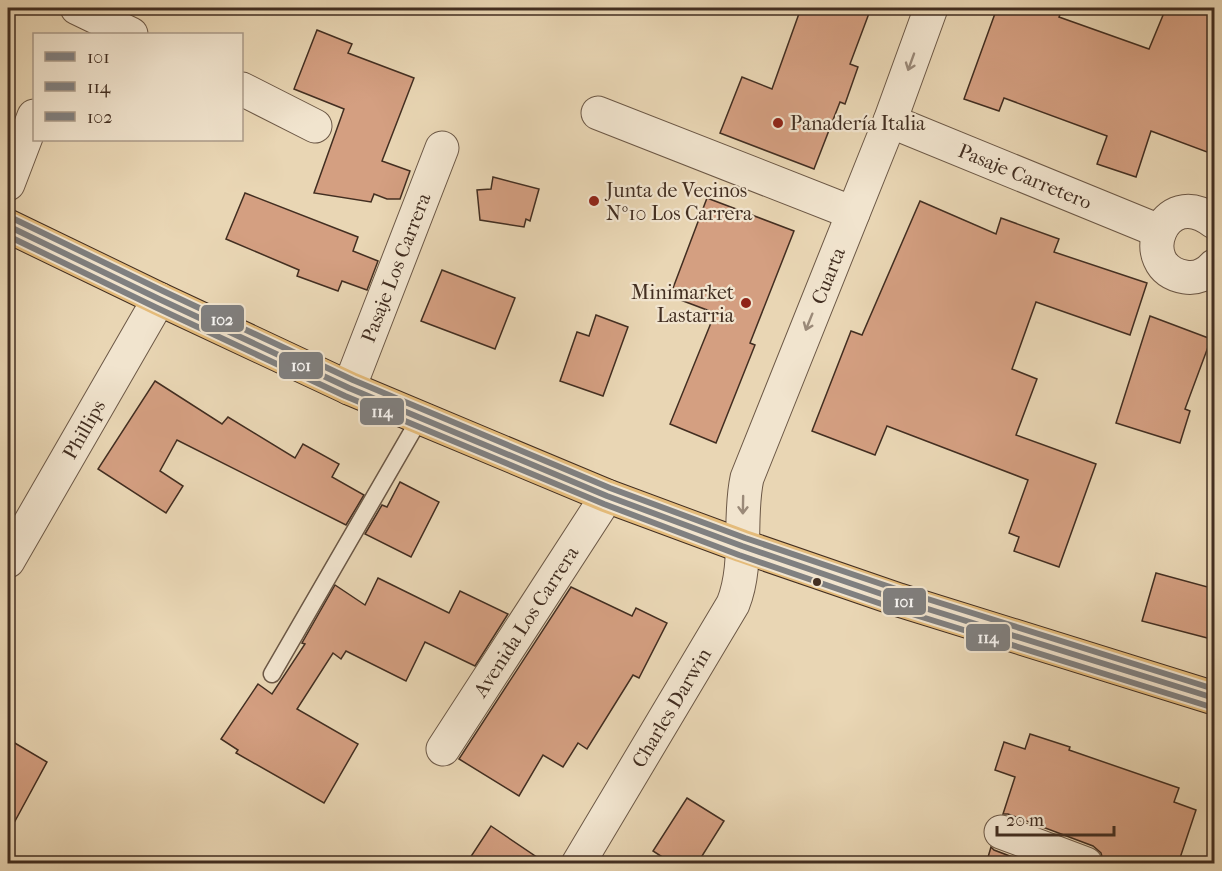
<svg xmlns="http://www.w3.org/2000/svg" width="1222" height="871" font-family="'IM FELL French Canon',serif">
	<style>
		.building { fill: #d49f81; stroke: #422e21; stroke-width: 1.5 }
		.lines { fill: none; stroke-linecap: round; stroke-linejoin: round }
		.service-casing { stroke: #6c5846; stroke-width: 19 }
		.minor-casing { stroke: #6c5846; stroke-width: 35 }
		.primary-casing { stroke: #422e21; stroke-width: 35 }
		.service { stroke: #f1e4ce; stroke-width: 16 }
		.minor { stroke: #f1e4ce; stroke-width: 33 }
		.primary { stroke: #e4bb7a; stroke-width: 33 }
		.bus-1-casing { stroke: #f1e4ce; stroke-width: 10 }
		.bus-2-casing { stroke: #f1e4ce; stroke-width: 10 }
		.bus-3-casing { stroke: #f1e4ce; stroke-width: 10 }
		.bus-1 { stroke: #808080; stroke-width: 6 }
		.bus-2 { stroke: #808080; stroke-width: 6 }
		.bus-3 { stroke: #808080; stroke-width: 6 }
		.oneway { stroke: #9a8978 }
		.poi-dot { fill: #8f2418; stroke: #f1e4ce; stroke-width: 2 }
		.bus-dot { fill: #422e21; stroke: #f1e4ce; stroke-width: 2 }
		.labels { text-anchor: middle; stroke-width: 4.5; stroke-linejoin: round; paint-order: stroke }
		.poi-label { font-size: 20px; fill: #422e21; stroke: #f1e4ce; text-anchor: start }
		.street-label { font-size: 20px; fill: #422e21; stroke: #f1e4ce }
		.line-badge { stroke: #f1e4ce; stroke-width: 2 }
		.badge-label { font-size: 16px; text-anchor: middle; font-weight: bold; fill: #fff }
	</style>
	<rect width="100%" height="100%" fill="#e9d6b4"/>
	<filter id="stains"><feTurbulence type="fractalNoise" baseFrequency=".00333" numOctaves="4"/><feColorMatrix values="0 0 0 0 .2 0 0 0 0 .09 0 0 0 0 .02 0 0 0 .5 -.17"/></filter>
	<radialGradient id="worn" r=".72"><stop offset=".6" stop-color="#630" stop-opacity="0"/><stop offset="1" stop-color="#630" stop-opacity=".3"/></radialGradient>
	<g class="building">
		<polygon points="801,8 871,8 850,64 858,67 845,104 840,102 814,169 720,133 742,77 772,89"/>
		<polygon points="997,8 1063,8 1059,17 1149,49 1166,8 1215,8 1215,155 1151,131 1136,177 1097,164 1107,136 1004,98 999,111 964,99"/>
		<polygon points="317,30 352,44 348,53 414,78 382,161 410,171 400,199 387,199 374,194 371,202 314,193 344,109 294,89"/>
		<polygon points="493,177 539,189 530,221 526,219 524,227 480,220 477,190 491,189"/>
		<polygon points="245,193 358,237 353,251 378,261 367,290 342,281 338,291 297,276 299,270 226,239"/>
		<polygon points="707,198 794,231 750,343 755,345 716,443 670,424 715,313 670,296"/>
		<polygon points="920,201 996,234 1001,218 1059,239 1054,252 1147,283 1130,335 1036,302 1012,369 1037,379 1016,435 1096,464 1059,567 1014,551 1019,537 1009,533 1028,480 887,426 875,455 812,431 851,331 862,335"/>
		<polygon points="442,270 515,298 495,349 421,321"/>
		<polygon points="596,315 628,327 603,396 560,381 577,332 589,336"/>
		<polygon points="1150,316 1211,339 1185,409 1190,411 1180,443 1116,423"/>
		<polygon points="155,381 222,424 228,417 295,458 303,444 339,464 332,477 364,495 346,525 177,440 160,471 183,486 166,513 98,469"/>
		<polygon points="400,482 439,502 411,557 365,534 382,505 387,507"/>
		<polygon points="1156,573 1215,589 1215,640 1142,621"/>
		<polygon points="378,578 449,613 460,591 508,614 475,666 425,642 406,681 346,651 341,659 333,653 297,709 358,744 324,803 236,753 238,750 221,739 258,684 272,694 305,644 302,643 335,585 365,605"/>
		<polygon points="571,587 632,616 636,608 667,623 639,678 633,675 587,749 578,743 563,767 543,755 519,796 459,759"/>
		<polygon points="1030,734 1070,747 1069,750 1179,788 1174,802 1196,810 1178,864 1104,864 1101,853 1093,846 1008,814 1003,814 1015,777 995,770 1004,742 1025,749"/>
		<polygon points="8,739 47,762 8,834"/>
		<polygon points="687,798 724,821 697,864 673,864 653,851"/>
		<polygon points="491,826 547,864 466,864"/>
		<polygon points="991,847 994,850 1031,864 986,864"/>
	</g>
	<g class="lines">
		<defs>
			<polyline id="service" points="272,674 420,418"/>
			<g id="minor">
				<polyline points="77,8 131,34"/>
				<polyline points="242,89 315,126"/>
				<polyline points="598,113 853,213"/>
				<path id="s1" d="M890 121 1159 231"/>
				<polyline points="8,184 34,116"/>
				<path d="M1214 222C1163 182 1131 268 1185 277 1196 279 1207 274 1214 266"/>
				<path id="s2" d="M349 388 442 148"/>
				<path id="s3" d="M8 561 159 299"/>
				<path id="s4" d="M443 749 607 496"/>
				<polyline points="1001,832 1086,864"/>
				<path id="s5" d="M578 864 733 604C749 564 738 519 747 478L890 121 931 8"/>
			</g>
			<polyline id="primary" points="8,226 159,299 349,388 607,496 742,546 899,600 1214,698"/>
		</defs>
		<use href="#service" class="service-casing"/>
		<use href="#minor" class="minor-casing"/>
		<use href="#primary" class="primary-casing"/>
		<use href="#service" class="service"/>
		<use href="#minor" class="minor"/>
		<use href="#primary" class="primary"/>
		<defs>
			<polyline id="bus-1" points="8,226 159,299 349,388 607,496 742,546 899,600 1214,698"/>
			<polyline id="bus-2" points="8,236 155,307 345,396 604,504 739,555 896,609 1211,707"/>
			<polyline id="bus-3" points="12,218 163,291 353,380 610,488 745,538 902,591 1214,689"/>
		</defs>
		<use href="#bus-1" class="bus-1-casing"/>
		<use href="#bus-2" class="bus-2-casing"/>
		<use href="#bus-3" class="bus-3-casing"/>
		<use href="#bus-1" class="bus-1"/>
		<use href="#bus-2" class="bus-2"/>
		<use href="#bus-3" class="bus-3"/>
	</g>
	<defs><path id="oneway-shaft" d="M-6 0H5M1.5-3L5.5 0L1.5 3" fill="none" stroke-width="1.6" stroke-linecap="round" stroke-linejoin="round" transform="scale(1.5)"/></defs>
	<g class="oneway">
		<use href="#oneway-shaft" transform="translate(911 62) rotate(110)"/>
		<use href="#oneway-shaft" transform="translate(809 322) rotate(112)"/>
		<use href="#oneway-shaft" transform="translate(743 505) rotate(91)"/>
	</g>
	<g class="poi-dot">
		<circle cx="778" cy="123" r="6"/>
		<circle cx="594" cy="201" r="6"/>
		<circle cx="746" cy="303" r="6"/>
	</g>
	<circle class="bus-dot" cx="817" cy="582" r="5"/>
	<g class="labels">
		<g class="poi-label">
			<text x="790" y="130">Panadería Italia</text>
			<text x="606" y="197">Junta de Vecinos<tspan x="606" dy="23">Nº10 Los Carrera</tspan></text>
			<text x="734" y="299" text-anchor="end">Minimarket<tspan x="734" dy="23">Lastarria</tspan></text>
		</g>
		<g class="street-label">
			<text dy="7" stroke="none"><textPath href="#s1" startOffset="146">Pasaje Carretero</textPath></text>
			<text dy="7" stroke="none"><textPath href="#s2" startOffset="129">Pasaje Los Carrera</textPath></text>
			<text dy="7" stroke="none"><textPath href="#s5" startOffset="648">Cuarta</textPath></text>
			<text dy="7" stroke="none"><textPath href="#s3" startOffset="152">Phillips</textPath></text>
			<text dy="7" stroke="none"><textPath href="#s4" startOffset="152">Avenida Los Carrera</textPath></text>
			<text dy="7" stroke="none"><textPath href="#s5" startOffset="182">Charles Darwin</textPath></text>
		</g>
	</g>
	<g class="line-badge">
		<rect x="200" y="304" width="45" height="29" rx="6" fill="#808080"/>
		<rect x="278" y="351" width="46" height="29" rx="6" fill="#808080"/>
		<rect x="359" y="397" width="46" height="29" rx="6" fill="#808080"/>
		<rect x="882" y="587" width="45" height="29" rx="6" fill="#808080"/>
		<rect x="965" y="623" width="46" height="29" rx="6" fill="#808080"/>
	</g>
	<g class="badge-label">
		<text x="222" y="325">102</text>
		<text x="301" y="371">101</text>
		<text x="382" y="417">114</text>
		<text x="904" y="607">101</text>
		<text x="988" y="643">114</text>
	</g>
	<rect width="1222" height="871" fill="none" stroke="#e9d6b4" stroke-width="30"/>
	<rect x="9" y="9" width="1204" height="853" fill="none" stroke="#422e21" stroke-width="3"/>
	<rect x="15" y="15" width="1192" height="841" fill="none" stroke="#422e21" stroke-width="1.5"/>
	<rect x="33" y="33" width="210" height="108" fill="#f1e4ce" stroke="#ab9b89" stroke-width="1.5"/>
	<rect x="45" y="52" width="30" height="9" fill="#808080" stroke="#ab9b89" stroke-width="1.5"/>
	<text x="87" y="63" font-size="18" fill="#422e21">101</text>
	<rect x="45" y="82" width="30" height="9" fill="#808080" stroke="#ab9b89" stroke-width="1.5"/>
	<text x="87" y="93" font-size="18" fill="#422e21">114</text>
	<rect x="45" y="112" width="30" height="9" fill="#808080" stroke="#ab9b89" stroke-width="1.5"/>
	<text x="87" y="123" font-size="18" fill="#422e21">102</text>
	<path d="M997 826v9h117v-9" fill="none" stroke="#422e21" stroke-width="3"/>
	<text x="1006" y="826" font-size="18" fill="#422e21" stroke="#f1e4ce" stroke-width="4.5" paint-order="stroke">20 m</text>
	<rect width="100%" height="100%" filter="url(#stains)"/>
	<rect width="100%" height="100%" fill="url(#worn)"/>
</svg>
